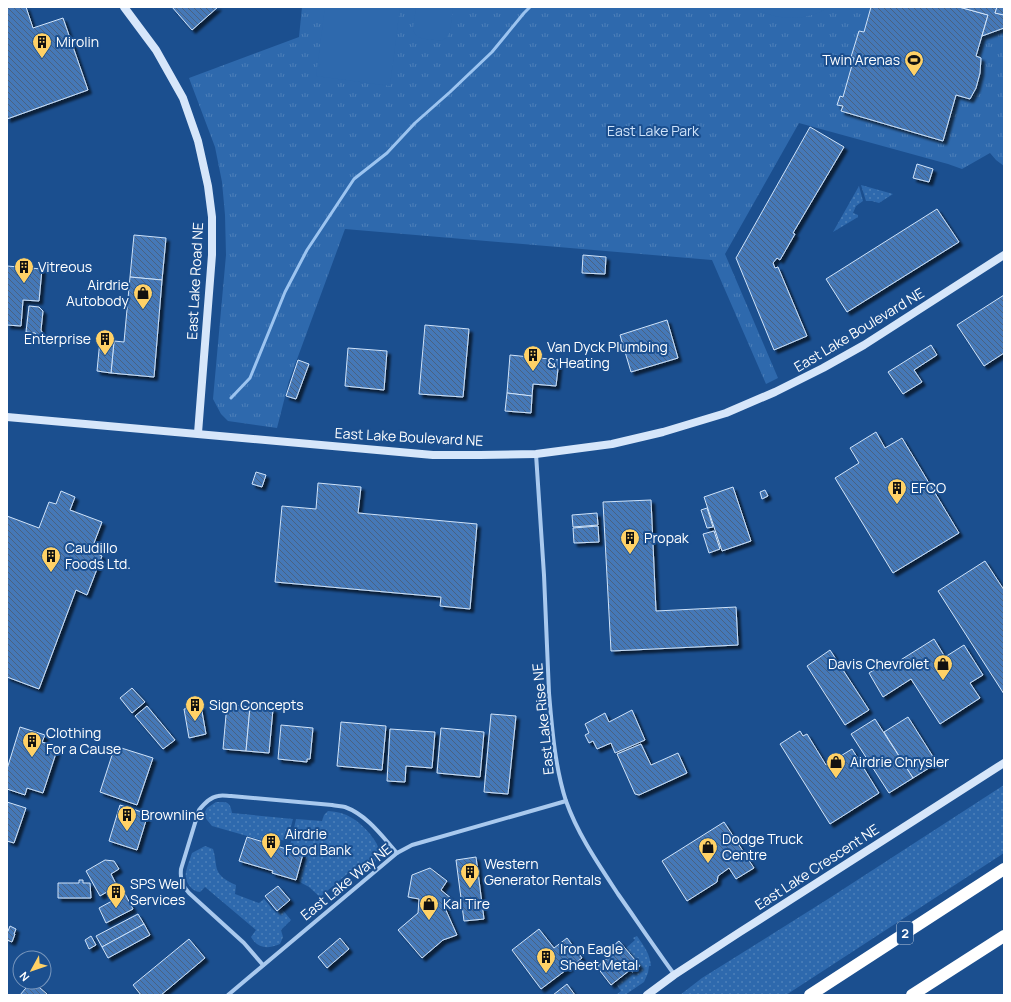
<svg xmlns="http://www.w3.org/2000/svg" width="1011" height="1002" font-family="Manrope,sans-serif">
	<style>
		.grass { fill: url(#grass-dots) }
		.park { fill: url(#park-tufts) }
		.pitch { fill: #2e69ad }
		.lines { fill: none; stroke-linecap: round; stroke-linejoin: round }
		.stream { stroke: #9cc4f0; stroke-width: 3 }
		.building { fill: url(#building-back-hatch); stroke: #cfe3fa; filter: url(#shadow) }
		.street { stroke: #a9c9ee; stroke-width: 4 }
		.secondary { stroke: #d6e6fa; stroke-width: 8 }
		.highway { stroke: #fff; stroke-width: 12 }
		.labels { text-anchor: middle; stroke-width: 4; stroke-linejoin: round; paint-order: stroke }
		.shield { fill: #1b4f8f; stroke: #bbcadd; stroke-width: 1 }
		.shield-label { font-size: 13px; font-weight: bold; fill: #fff }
		.poi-label { font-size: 14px; fill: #fff; stroke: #1b4f8f; text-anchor: start }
		.park-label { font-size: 14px; fill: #cfe3fa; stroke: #1b4f8f }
		.street-label { font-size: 14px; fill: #fff; stroke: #1b4f8f }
	</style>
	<defs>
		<pattern id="grass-dots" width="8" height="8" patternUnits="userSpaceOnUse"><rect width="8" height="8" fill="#2e69ad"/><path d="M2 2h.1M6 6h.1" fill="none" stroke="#4d80b9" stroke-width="1.8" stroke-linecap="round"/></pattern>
		<pattern id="park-tufts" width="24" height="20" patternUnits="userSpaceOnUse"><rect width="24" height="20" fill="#2e69ad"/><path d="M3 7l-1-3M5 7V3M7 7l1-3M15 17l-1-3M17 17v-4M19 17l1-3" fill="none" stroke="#4d80b9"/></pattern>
		<pattern id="building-back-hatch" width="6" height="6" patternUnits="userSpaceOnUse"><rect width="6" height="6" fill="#4478b7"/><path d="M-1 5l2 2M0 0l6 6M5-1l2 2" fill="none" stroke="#486282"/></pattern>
		<filter id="shadow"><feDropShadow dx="3.5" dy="3.5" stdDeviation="1" flood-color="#0009"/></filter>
	</defs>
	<rect width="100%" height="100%" fill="#1b4f8f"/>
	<g class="grass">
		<polygon points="861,185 893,194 879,203 872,201 866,201"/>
		<polygon points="859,186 863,201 856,206 853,213 858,215 858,217 833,232"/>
		<polygon points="1004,785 1004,853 786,995 680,995 702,978 828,899"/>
		<path d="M216 802C227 802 230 801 232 813L293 819 287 841 281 840 279 845 212 826 203 815 207 808Z"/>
		<path d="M328 811C347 812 358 820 370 834 373 838 377 843 378 847 380 854 376 860 374 865 368 867 364 867 359 864L320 897 309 887 298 881 308 851 290 846 296 819 322 821 324 815Z"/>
		<path d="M205 846 213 849C215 855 215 859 216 865 217 876 227 881 236 885L235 894 259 903 264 899 276 913 282 909 291 920 281 930 283 937 280 944C268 949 258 949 251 937L256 930 205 887 200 892C191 891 184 881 186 872 187 866 190 859 192 853Z"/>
		<path d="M637 936C644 946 650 954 651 966H649L648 973 644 982 625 995H616L621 991 616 984 640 966 626 948 635 940 633 938Z"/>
	</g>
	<polygon class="park" points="302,7 1004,7 1004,166 996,160 990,153 962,169 948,164 799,123 725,254 778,378 766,384 712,260 345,229 289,381 277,428 228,421 221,414 213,399 226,255 225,215 222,182 215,147 189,78 299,37"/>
	<g class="pitch">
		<polygon points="325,7 400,7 390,86 316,76"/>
		<path d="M416 7H453C452 13 451 31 448 36 447 37 445 39 443 40 440 41 421 39 418 37 415 35 414 32 413 29Z"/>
		<path d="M752 7H829C806 22 775 21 752 7Z"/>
	</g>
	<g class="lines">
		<polyline class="stream" points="231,398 250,378 270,329 285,292 307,250 354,179 387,153 415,123 450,92 492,52 524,13 530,7"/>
	</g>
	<g class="building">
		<polygon points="7,7 26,7 33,28 63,18 88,90 7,119"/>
		<polygon points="172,7 218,7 192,30"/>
		<polygon points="871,7 959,7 988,15 976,56 981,58 980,73 976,88 970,99 956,95 943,141 841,111 843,106 837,105 840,96 843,97 854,58 851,57 859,31 864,32"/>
		<polygon points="959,7 997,7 995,13 1004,15 1004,28 982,36 988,15"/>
		<polygon points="997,7 1004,7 1004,15 995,13"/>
		<polygon points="810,127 844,147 793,233 795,234 780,260 777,258 773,263 775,268 778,267 807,336 774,350 736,258"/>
		<polygon points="917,164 933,169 929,182 913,178"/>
		<polygon points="937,209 959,242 847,312 826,279"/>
		<polygon points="134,235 166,238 162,280 130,277"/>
		<polygon points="583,255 606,257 605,274 582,273"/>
		<polygon points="7,266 42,269 39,301 23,300 21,326 7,325"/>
		<polygon points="130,277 162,280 154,377 111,373 114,341 124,342"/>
		<polygon points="1004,295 1004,353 984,366 957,325"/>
		<polygon points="29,306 39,307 43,311 41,330 45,338 40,341 35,333 26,332"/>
		<polygon points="667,320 678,358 631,372 620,335"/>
		<polygon points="425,325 469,329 463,397 419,394"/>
		<polygon points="100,340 114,341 111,373 97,371"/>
		<polygon points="931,345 937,355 914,370 922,382 903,394 888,372"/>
		<polygon points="348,348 387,351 384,390 345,386"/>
		<polygon points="510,355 559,360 556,386 533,384 532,396 507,393"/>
		<polygon points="298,360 309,364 296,399 286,396"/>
		<polygon points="507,393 532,396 531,413 505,411"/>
		<polygon points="876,432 885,448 902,438 959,533 893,573 835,478 859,463 850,448"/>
		<polygon points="256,472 266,475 262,487 252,484"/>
		<polygon points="318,483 361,487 358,513 477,524 470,609 440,606 441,597 275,582 282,506 316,509"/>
		<polygon points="733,487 751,541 722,551 704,497"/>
		<polygon points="765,490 768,496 762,499 760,492"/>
		<polygon points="61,491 75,497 70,510 102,522 91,551 102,556 87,595 76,590 39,689 7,677 7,516 39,528 49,502 56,504"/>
		<polygon points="651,500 656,611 736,607 738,645 611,651 603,502"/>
		<polygon points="707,508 713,527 707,528 701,510"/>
		<polygon points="597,513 598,525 573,527 572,515"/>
		<polygon points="598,526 599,542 574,543 573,528"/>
		<polygon points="714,531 720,549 709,553 703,534"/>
		<polygon points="985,561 1004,590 1004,694 938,591"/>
		<polygon points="934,639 945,657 964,645 983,675 970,683 980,698 940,724 911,679 883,697 869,673 888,661 891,666"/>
		<polygon points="830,650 869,710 845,725 807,666"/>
		<polygon points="132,688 145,702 132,713 120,698"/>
		<polygon points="227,704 250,707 246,751 223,749"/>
		<polygon points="147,706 175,740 163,749 135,716"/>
		<polygon points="201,706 206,734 189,738 184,709"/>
		<polygon points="250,707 273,709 269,753 246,751"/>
		<polygon points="632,710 645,740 615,753 611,743 597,749 593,741 589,743 585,735 589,733 585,724 605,713 609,722"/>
		<polygon points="491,714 516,716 508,794 484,792"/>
		<polygon points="908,717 937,763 913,778 884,732"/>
		<polygon points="875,719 913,778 889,793 851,734"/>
		<polygon points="341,722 386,726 382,770 337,766"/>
		<polygon points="281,725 313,728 310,759 307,759 307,762 278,759"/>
		<polygon points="20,727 45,735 42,742 58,747 43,793 27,788 25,795 7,789 7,769"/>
		<polygon points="441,728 484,732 480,777 437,773"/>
		<polygon points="390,729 435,732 432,768 406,766 405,782 387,781"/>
		<polygon points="800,731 803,736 807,734 826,765 852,749 879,793 830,824 780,744"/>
		<polygon points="641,744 651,765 678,753 687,773 639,795 635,794 617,754"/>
		<polygon points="115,746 153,758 137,805 100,792"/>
		<polygon points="7,802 26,808 14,843 7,841"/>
		<polygon points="120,805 148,814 137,850 109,841"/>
		<polygon points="724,822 754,868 736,879 729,868 718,876 717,882 687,901 662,861"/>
		<polygon points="247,837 303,854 296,880 272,873 273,871 239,861"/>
		<polygon points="476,857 484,919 464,921 456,860"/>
		<polygon points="105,860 114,861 119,869 111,874 117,886 100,896 86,871"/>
		<polygon points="430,868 447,881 441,890 452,899 445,908 457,935 443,940 422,958 398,930 418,913 419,899 408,897 412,875"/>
		<polygon points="79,880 83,880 83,883 90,883 91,898 58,898 58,883 79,883"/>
		<polygon points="278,886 290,900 277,911 265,896"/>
		<polygon points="125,894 133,909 106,923 99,908"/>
		<polygon points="138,914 144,924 102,947 96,936"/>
		<polygon points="144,924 150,935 108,958 102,947"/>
		<polygon points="10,926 16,929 14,934 15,934 12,942 7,940 7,931 8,931"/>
		<polygon points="539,929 554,948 567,938 582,958 541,989 512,950"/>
		<polygon points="91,936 96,945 89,949 85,940"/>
		<polygon points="340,938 349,949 327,968 318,957"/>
		<polygon points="189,939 205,958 161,995 141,995 133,985"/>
		<polygon points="619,941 640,966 632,972 630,970 611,985 597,967 612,954 609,949"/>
		<polygon points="31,982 33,982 47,994 46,995 20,995"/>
		<polygon points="567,984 575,995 553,995"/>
	</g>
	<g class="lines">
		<g class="street">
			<path d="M536 454 544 575 549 693C552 729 555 767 566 801 578 835 599 865 618 894 637 921 655 948 674 974"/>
			<path d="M263 965 244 943 189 893C182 885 180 880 181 869L199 810C204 804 210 797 218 796 222 795 227 796 231 796L332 805C336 806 341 806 345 807 367 815 382 836 397 853"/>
			<polyline points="228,995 397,853 412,845 566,801"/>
		</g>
		<g class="secondary">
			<polyline points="124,7 156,50 183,98 198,141 208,186 212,217 212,255 198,433"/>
			<polyline points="7,417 433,455 480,455 536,454 612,444 663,432 726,413 775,392 823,368 864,345 1004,255"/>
			<polyline points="647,995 674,975 740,932 1004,763"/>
		</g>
		<g class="highway">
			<polyline points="810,995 1004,869"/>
			<polyline points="912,995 1004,936"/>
		</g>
	</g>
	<defs>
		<symbol id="building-pin" viewBox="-11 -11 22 30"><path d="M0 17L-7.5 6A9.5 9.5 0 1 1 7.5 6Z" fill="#ffd166" stroke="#1b4f8f"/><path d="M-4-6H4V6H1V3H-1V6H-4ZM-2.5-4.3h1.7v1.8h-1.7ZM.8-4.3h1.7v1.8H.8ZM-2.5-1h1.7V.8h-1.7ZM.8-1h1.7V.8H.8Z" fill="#111"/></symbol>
		<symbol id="stadium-pin" viewBox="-11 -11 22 30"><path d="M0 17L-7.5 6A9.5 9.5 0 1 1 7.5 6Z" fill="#ffd166" stroke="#1b4f8f"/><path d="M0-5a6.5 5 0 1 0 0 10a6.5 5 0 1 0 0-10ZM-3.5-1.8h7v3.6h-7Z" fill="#111"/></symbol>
		<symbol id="shop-pin" viewBox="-11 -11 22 30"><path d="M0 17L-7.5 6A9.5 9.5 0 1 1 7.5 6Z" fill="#ffd166" stroke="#1b4f8f"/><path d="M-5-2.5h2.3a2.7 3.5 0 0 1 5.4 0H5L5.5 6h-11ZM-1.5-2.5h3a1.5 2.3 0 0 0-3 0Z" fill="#111"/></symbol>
	</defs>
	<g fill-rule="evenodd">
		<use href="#building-pin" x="31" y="31" width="22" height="30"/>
		<use href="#stadium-pin" x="903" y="49" width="22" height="30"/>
		<use href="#building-pin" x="13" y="256" width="22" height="30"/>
		<use href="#shop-pin" x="132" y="282" width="22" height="30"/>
		<use href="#building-pin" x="94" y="328" width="22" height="30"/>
		<use href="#building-pin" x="522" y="344" width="22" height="30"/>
		<use href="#building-pin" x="886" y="477" width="22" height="30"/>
		<use href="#building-pin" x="619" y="527" width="22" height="30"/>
		<use href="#building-pin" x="40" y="545" width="22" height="30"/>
		<use href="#shop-pin" x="932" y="653" width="22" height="30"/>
		<use href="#building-pin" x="184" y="694" width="22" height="30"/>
		<use href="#building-pin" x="21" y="730" width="22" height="30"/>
		<use href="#shop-pin" x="825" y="751" width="22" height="30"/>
		<use href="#building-pin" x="116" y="804" width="22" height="30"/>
		<use href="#building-pin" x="260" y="831" width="22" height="30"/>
		<use href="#shop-pin" x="697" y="836" width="22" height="30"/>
		<use href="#building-pin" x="459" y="861" width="22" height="30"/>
		<use href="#building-pin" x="105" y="881" width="22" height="30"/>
		<use href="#shop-pin" x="418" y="893" width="22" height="30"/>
		<use href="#building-pin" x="535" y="946" width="22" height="30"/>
	</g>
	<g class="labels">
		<rect class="shield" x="897" y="922" width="16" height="22" rx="3"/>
		<g class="shield-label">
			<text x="905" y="938">2</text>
		</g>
		<g class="poi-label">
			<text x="56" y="47">Mirolin</text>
			<text x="900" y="65" text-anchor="end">Twin Arenas</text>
			<text x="38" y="272">Vitreous</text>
			<text x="129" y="290" text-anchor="end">Airdrie<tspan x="129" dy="16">Autobody</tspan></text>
			<text x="91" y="344" text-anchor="end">Enterprise</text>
			<text x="547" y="352">Van Dyck Plumbing<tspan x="547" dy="16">&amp; Heating</tspan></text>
			<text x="911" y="493">EFCO</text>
			<text x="644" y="543">Propak</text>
			<text x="65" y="553">Caudillo<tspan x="65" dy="16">Foods Ltd.</tspan></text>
			<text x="929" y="669" text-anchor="end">Davis Chevrolet</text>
			<text x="209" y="710">Sign Concepts</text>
			<text x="46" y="738">Clothing<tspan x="46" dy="16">For a Cause</tspan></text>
			<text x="850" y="767">Airdrie Chrysler</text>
			<text x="141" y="820">Brownline</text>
			<text x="285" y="839">Airdrie<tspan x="285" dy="16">Food Bank</tspan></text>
			<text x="722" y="844">Dodge Truck<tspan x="722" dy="16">Centre</tspan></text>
			<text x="484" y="869">Western<tspan x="484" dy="16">Generator Rentals</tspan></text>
			<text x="130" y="889">SPS Well<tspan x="130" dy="16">Services</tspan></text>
			<text x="443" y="909">Kal Tire</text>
			<text x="560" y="954">Iron Eagle<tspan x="560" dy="16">Sheet Metal</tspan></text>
		</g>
		<g class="park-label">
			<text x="653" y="136">East Lake Park</text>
		</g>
		<g class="street-label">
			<text transform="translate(195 281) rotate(-87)" y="5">East Lake Road NE</text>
			<text transform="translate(859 330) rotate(-31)" y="5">East Lake Boulevard NE</text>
			<text transform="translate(409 437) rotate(3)" y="5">East Lake Boulevard NE</text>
			<text transform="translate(543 719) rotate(-96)" y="5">East Lake Rise NE</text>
			<text transform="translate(817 867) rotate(-33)" y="5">East Lake Crescent NE</text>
			<text transform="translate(346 882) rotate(-39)" y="5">East Lake Way NE</text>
		</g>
	</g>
	<rect width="1011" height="1002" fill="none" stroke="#ffffff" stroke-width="16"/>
	<g transform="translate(32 970) rotate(230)"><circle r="19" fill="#1b4f8f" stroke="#7695bc"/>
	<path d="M0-3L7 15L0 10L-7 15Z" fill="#ffd166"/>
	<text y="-6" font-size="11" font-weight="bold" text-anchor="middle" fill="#ffffff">N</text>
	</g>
</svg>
